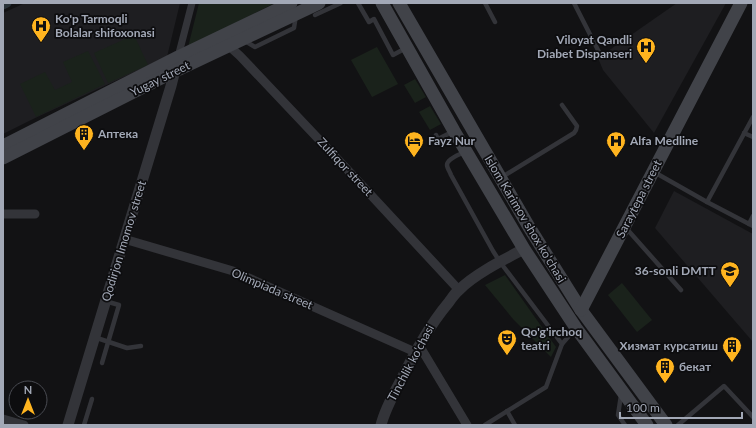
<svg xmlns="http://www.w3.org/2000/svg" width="756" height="428" font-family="Lato,sans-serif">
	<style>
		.built { fill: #1e1e21 }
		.green { fill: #1a221b }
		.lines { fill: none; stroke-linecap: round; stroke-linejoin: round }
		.canal { stroke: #283138; stroke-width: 9 }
		.service { stroke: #333439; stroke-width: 4.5 }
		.pedestrian { stroke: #333439; stroke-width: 7 }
		.minor { stroke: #333439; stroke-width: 9 }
		.tertiary { stroke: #333439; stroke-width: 11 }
		.secondary { stroke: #414349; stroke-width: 13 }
		.labels { text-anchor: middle; stroke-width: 3.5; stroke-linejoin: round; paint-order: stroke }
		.poi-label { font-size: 12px; font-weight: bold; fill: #a2a8b6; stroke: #0d0d0f; text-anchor: start }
		.street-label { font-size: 12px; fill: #a2a8b6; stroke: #0d0d0f }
	</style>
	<rect width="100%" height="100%" fill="#121214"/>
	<g class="built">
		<polygon points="25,3 180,3 167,57 33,119 3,134 3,13"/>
		<polygon points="677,3 726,3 654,133 603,70 598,58"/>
		<polygon points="674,191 753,234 753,342 655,228"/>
	</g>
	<g class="green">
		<polygon points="199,3 275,3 188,47"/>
		<polygon points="134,35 148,65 108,83 94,53"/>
		<polygon points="377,47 398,84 372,97 351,60"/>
		<polygon points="88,51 105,84 36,117 20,84 45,72 55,90 72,82 63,62"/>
		<polygon points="415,79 426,97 415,103 404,85"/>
		<polygon points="430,106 441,124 430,130 419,112"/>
		<polygon points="505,275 556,347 551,357 513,319 485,285"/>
		<polygon points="622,283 652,320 637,332 608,295"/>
	</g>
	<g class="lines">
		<polyline class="canal" points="3,5 7,3"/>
		<g class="service">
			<polyline points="358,3 369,22 374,19 393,55 406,48"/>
			<polyline points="485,3 495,22"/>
			<polyline points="574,3 599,52"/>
			<polyline points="315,15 341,3"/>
			<polyline points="245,41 255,47 294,28 296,15"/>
			<polyline points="744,133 753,137"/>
			<polyline points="436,135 438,139 452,132"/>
			<path d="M465 152C460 154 447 159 447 165 447 168 450 172 451 175L493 251 500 262 562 344 546 387 485 425"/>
			<polyline points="654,172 707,202 753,226"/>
			<polyline points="502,177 574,133 576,130 577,126 562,105"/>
			<polyline points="707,202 753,117"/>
			<polyline points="749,224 753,216"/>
			<polyline points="626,228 681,290"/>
			<polyline points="94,337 127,348 141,346"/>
			<polyline points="562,344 575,329"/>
			<polyline points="102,363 119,305 105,301"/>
			<polyline points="621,395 618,415 625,425"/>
			<polyline points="507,411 515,425"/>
			<polyline points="84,425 92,399"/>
			<polyline points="678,425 724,386 753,417"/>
		</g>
		<polyline class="pedestrian" points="178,57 192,3"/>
		<g class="minor">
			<polyline points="229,46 240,56 344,166 459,290"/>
			<polyline points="3,214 35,214"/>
			<polyline points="124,239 233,271 415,352"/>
			<polyline points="419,345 467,425"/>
			<polyline points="3,419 24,425"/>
		</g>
		<g class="tertiary">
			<polyline points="68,425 171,86 176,66"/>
			<path d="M381 425C385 409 393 395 401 380 415 352 429 326 449 302 452 298 455 293 459 290 475 274 503 260 524 249"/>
		</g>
		<g class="secondary">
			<polyline points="382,3 454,131 524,249 576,328 647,425"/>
			<polyline points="399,3 529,227 581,310 666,425"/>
			<polyline points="3,146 178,57 291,3"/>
			<polyline points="3,158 175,71 319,3"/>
			<path d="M581 310C635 208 687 105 741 3"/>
		</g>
	</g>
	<defs>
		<symbol id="hospital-pin" viewBox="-11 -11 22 30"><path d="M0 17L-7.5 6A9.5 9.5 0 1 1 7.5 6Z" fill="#ffb41f" stroke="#0d0d0f"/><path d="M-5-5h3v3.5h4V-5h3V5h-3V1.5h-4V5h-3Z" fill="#111"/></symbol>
		<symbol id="building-pin" viewBox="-11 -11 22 30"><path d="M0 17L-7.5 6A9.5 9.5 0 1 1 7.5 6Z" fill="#ffb41f" stroke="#0d0d0f"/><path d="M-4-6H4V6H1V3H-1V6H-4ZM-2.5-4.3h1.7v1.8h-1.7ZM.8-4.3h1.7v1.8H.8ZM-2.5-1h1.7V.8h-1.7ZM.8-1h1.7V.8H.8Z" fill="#111"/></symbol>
		<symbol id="hotel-pin" viewBox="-11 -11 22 30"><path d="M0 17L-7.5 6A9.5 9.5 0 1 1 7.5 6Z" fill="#ffb41f" stroke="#0d0d0f"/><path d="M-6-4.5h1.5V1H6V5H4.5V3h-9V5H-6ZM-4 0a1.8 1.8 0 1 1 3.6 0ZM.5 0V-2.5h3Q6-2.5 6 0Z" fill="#111"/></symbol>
		<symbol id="school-pin" viewBox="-11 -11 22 30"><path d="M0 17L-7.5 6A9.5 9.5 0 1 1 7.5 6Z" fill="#ffb41f" stroke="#0d0d0f"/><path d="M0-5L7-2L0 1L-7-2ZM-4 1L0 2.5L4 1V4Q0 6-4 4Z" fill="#111"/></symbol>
		<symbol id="theatre-pin" viewBox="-11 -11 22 30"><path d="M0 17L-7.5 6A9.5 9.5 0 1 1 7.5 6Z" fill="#ffb41f" stroke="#0d0d0f"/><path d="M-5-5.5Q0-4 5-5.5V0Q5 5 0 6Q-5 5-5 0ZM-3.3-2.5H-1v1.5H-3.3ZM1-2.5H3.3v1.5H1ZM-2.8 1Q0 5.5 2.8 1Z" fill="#111"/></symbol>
	</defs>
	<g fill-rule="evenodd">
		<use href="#hospital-pin" x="30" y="15" width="22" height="30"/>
		<use href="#hospital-pin" x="635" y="36" width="22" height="30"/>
		<use href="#building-pin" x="73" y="123" width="22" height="30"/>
		<use href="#hotel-pin" x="403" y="130" width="22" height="30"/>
		<use href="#hospital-pin" x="605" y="130" width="22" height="30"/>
		<use href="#school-pin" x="719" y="260" width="22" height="30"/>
		<use href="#theatre-pin" x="496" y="328" width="22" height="30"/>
		<use href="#building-pin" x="721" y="335" width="22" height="30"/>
		<use href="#building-pin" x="654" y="356" width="22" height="30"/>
	</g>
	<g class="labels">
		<g class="poi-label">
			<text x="55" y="23">Ko'p Tarmoqli<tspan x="55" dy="14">Bolalar shifoxonasi</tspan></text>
			<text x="632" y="44" text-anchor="end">Viloyat Qandli<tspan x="632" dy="14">Diabet Dispanseri</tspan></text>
			<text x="98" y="138">Аптека</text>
			<text x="428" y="145">Fayz Nur</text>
			<text x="630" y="145">Alfa Medline</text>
			<text x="716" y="275" text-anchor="end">36-sonli DMTT</text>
			<text x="521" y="336">Qo'g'irchoq<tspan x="521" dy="14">teatri</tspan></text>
			<text x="718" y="350" text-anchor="end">Хизмат курсатиш</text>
			<text x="679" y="371">бекат</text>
		</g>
		<g class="street-label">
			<text transform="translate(160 79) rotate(-26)" y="4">Yugay street</text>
			<text transform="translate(345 167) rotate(47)" y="4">Zulfiqor street</text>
			<text transform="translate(639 199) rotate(-63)" y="4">Saraytepa street</text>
			<text transform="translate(525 219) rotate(59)" y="4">Islom Karimov shox ko'chasi</text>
			<text transform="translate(124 241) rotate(-73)" y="4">Qodirjon Imomov street</text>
			<text transform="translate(272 289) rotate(23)" y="4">Olimpiada street</text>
			<text transform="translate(411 363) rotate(-62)" y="4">Tinchlik ko'chasi</text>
		</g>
	</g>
	<rect width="756" height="428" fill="none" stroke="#a2a8b6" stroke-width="8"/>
	<g transform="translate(28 400)"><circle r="19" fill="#0d0d0f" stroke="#494b52"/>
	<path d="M0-3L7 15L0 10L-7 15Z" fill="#ffb41f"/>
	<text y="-6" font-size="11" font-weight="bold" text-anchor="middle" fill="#a2a8b6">N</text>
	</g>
	<path d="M620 412v6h122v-6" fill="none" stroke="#a2a8b6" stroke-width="2"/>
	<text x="626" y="412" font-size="12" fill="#a2a8b6" stroke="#0d0d0f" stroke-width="3" paint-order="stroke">100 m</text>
</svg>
